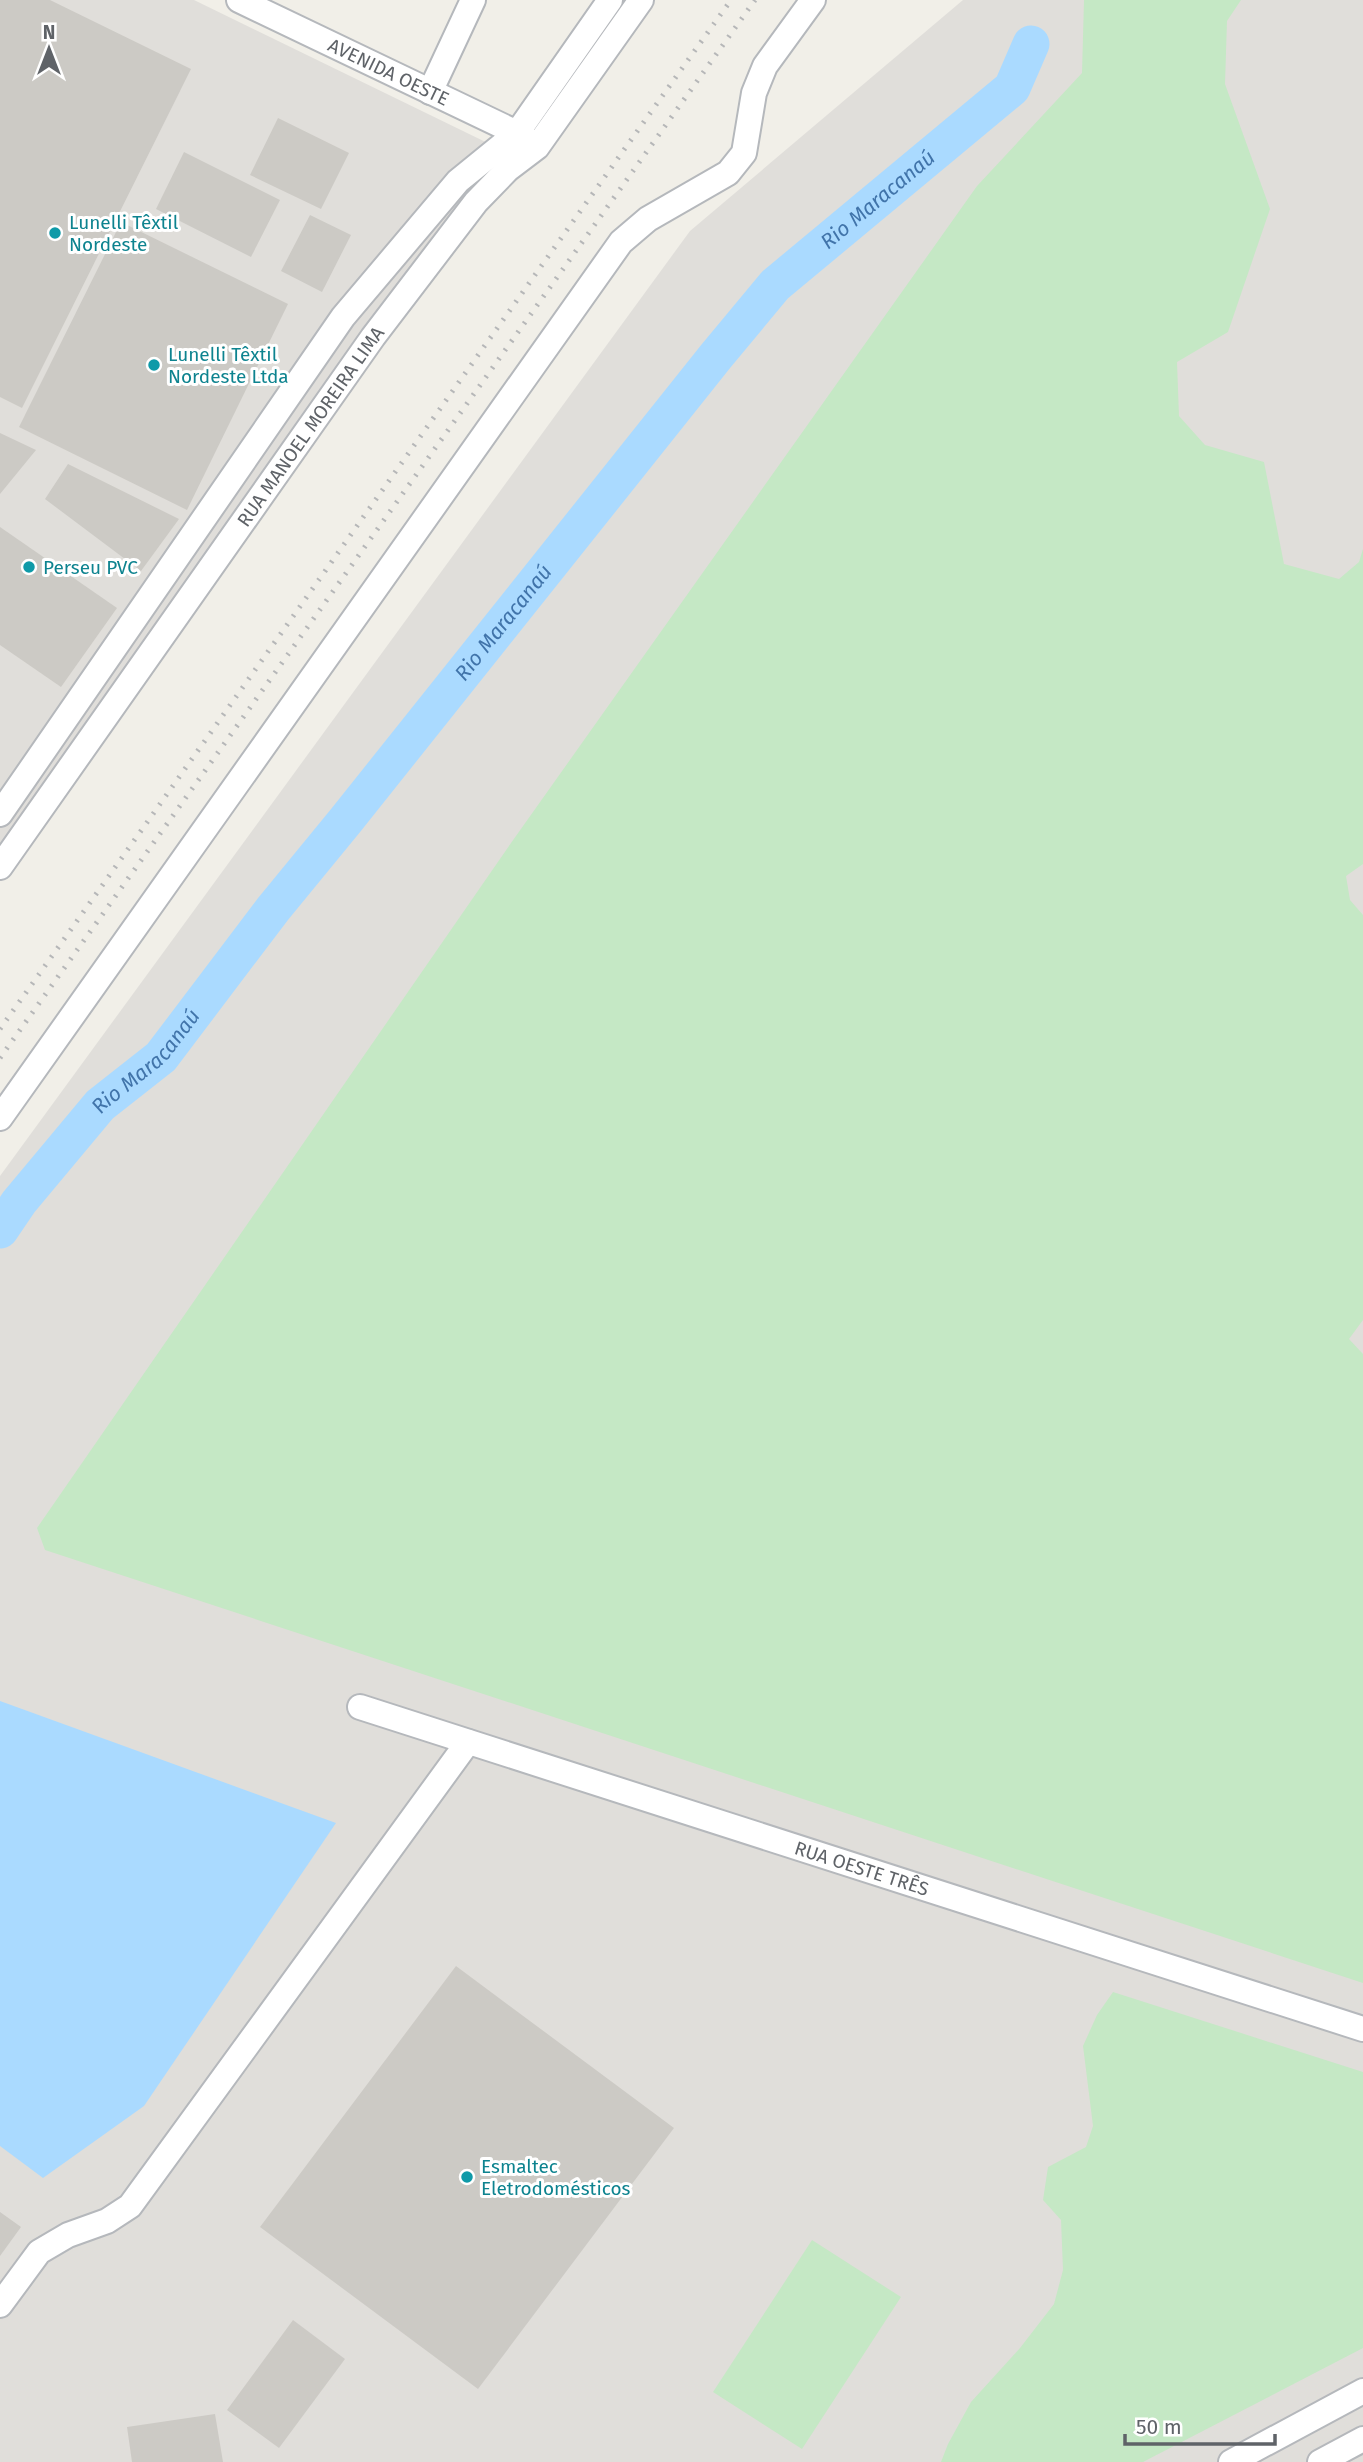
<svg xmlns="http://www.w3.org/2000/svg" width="1363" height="2462" font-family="'Fira Sans',sans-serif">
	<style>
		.industrial { fill: #e0deda }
		.green { fill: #c5e8c5 }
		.water { fill: #aadaff }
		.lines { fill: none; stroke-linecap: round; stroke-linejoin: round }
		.river { stroke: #aadaff; stroke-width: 37 }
		.building { fill: #cccac5 }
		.minor-casing { stroke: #b5b8bc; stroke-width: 28 }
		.minor { stroke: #fff; stroke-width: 24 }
		.rail { stroke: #b6b7b8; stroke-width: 5; stroke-dasharray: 2 9; stroke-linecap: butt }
		.culture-dot { fill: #0f9aa8; stroke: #fff; stroke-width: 2.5 }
		.labels { text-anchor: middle; stroke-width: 6; stroke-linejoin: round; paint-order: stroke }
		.street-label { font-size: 19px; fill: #5f6368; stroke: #fff }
		.culture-label { font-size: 19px; fill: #0d838f; stroke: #fff; text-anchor: start }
		.water-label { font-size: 21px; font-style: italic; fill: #4174aa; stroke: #fff }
	</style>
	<rect width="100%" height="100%" fill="#f1efe8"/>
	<g class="industrial">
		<polygon points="0,0 194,0 502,150 0,851"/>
		<polygon points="963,0 1363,0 1363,2462 0,2462 0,1176 690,231"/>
	</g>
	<g class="green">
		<polygon points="1084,0 1241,0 1227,21 1225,84 1270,209 1228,332 1177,362 1179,416 1205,445 1264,462 1284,564 1339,579 1359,562 1363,549 1363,864 1346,876 1350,900 1363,915 1363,1320 1349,1339 1363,1354 1363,1983 45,1550 37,1528 511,843 977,186 1082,73"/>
		<polygon points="1113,1992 1363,2072 1363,2348 1143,2462 941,2462 948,2444 971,2402 1020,2348 1054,2304 1063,2270 1061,2220 1043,2200 1048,2167 1086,2147 1093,2126 1083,2046 1097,2015"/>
		<polygon points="812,2240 901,2297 802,2449 713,2392"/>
	</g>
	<polygon class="water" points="0,1701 336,1823 144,2106 43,2178 0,2146"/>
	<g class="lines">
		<path class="river" id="s1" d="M0 1230 19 1202 100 1105 161 1057 273 909 346 820 716 356 775 285 1012 88 1031 44"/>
	</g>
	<g class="building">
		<polygon points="0,0 50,0 191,69 22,408 0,397"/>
		<polygon points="278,118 349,153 321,209 250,175"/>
		<polygon points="184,152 280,200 251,257 156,209"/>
		<polygon points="310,215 351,235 322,292 281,271"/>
		<polygon points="121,222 288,304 187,510 19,427"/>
		<polygon points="0,433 36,450 0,494"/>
		<polygon points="68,464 179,519 141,571 45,499"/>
		<polygon points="0,527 117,608 61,687 0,645"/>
		<polygon points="456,1966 674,2128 478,2389 260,2227"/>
		<polygon points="0,2212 21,2227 0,2256"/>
		<polygon points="293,2320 345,2359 279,2448 227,2410"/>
		<polygon points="215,2414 223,2462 132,2462 127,2427"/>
	</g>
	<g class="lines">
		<defs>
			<g id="minor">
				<path id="s2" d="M239 0 517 133 528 140"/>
				<polyline points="430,92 473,0"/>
				<polyline points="0,814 343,317 458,181 517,133 610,0"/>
				<path id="s3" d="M0 867 373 337 476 202 508 169 537 147 641 0"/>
				<polyline points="0,1118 621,242 648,219 728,173 744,153 754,93 765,66 813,0"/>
				<path id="s4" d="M360 1707 1363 2029"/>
				<polyline points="0,2305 39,2252 68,2235 107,2221 130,2206 468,1742"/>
				<polyline points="1231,2462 1363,2391"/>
				<polyline points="1320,2462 1363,2439"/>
			</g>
		</defs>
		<use href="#minor" class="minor-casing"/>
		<use href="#minor" class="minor"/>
		<g class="rail">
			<path d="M0 1029C244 687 486 342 731 0"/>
			<polyline points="0,1058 755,0"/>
		</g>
	</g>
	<g class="culture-dot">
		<circle cx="55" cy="233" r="7"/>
		<circle cx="154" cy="365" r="7"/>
		<circle cx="29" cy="567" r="7"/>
		<circle cx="467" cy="2177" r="7"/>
	</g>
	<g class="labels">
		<g class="street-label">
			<text dy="7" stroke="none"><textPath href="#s2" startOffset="166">AVENIDA OESTE</textPath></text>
			<text dy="7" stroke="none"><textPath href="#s3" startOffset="539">RUA MANOEL MOREIRA LIMA</textPath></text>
			<text dy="7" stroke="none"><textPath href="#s4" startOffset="527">RUA OESTE TRÊS</textPath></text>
		</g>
		<g class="culture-label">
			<text x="69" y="229">Lunelli Têxtil<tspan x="69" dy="22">Nordeste</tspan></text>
			<text x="168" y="361">Lunelli Têxtil<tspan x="168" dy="22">Nordeste Ltda</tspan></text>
			<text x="43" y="574">Perseu PVC</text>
			<text x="481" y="2173">Esmaltec<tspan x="481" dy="22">Eletrodomésticos</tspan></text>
		</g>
		<g class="water-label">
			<text dy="7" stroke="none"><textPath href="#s1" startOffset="1358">Rio Maracanaú</textPath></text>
			<text dy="7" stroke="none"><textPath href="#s1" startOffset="791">Rio Maracanaú</textPath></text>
			<text dy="7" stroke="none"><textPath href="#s1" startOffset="224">Rio Maracanaú</textPath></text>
		</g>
	</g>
	<g transform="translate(49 49)" stroke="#ffffff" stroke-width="5" paint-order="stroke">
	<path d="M0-5L12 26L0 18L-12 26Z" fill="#5f6368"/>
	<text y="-10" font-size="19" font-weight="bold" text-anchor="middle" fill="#5f6368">N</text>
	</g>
	<path d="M1125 2434v10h150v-10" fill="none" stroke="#5f6368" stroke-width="3.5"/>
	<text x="1136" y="2434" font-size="21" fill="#5f6368" stroke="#ffffff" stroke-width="5" paint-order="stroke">50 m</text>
</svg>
